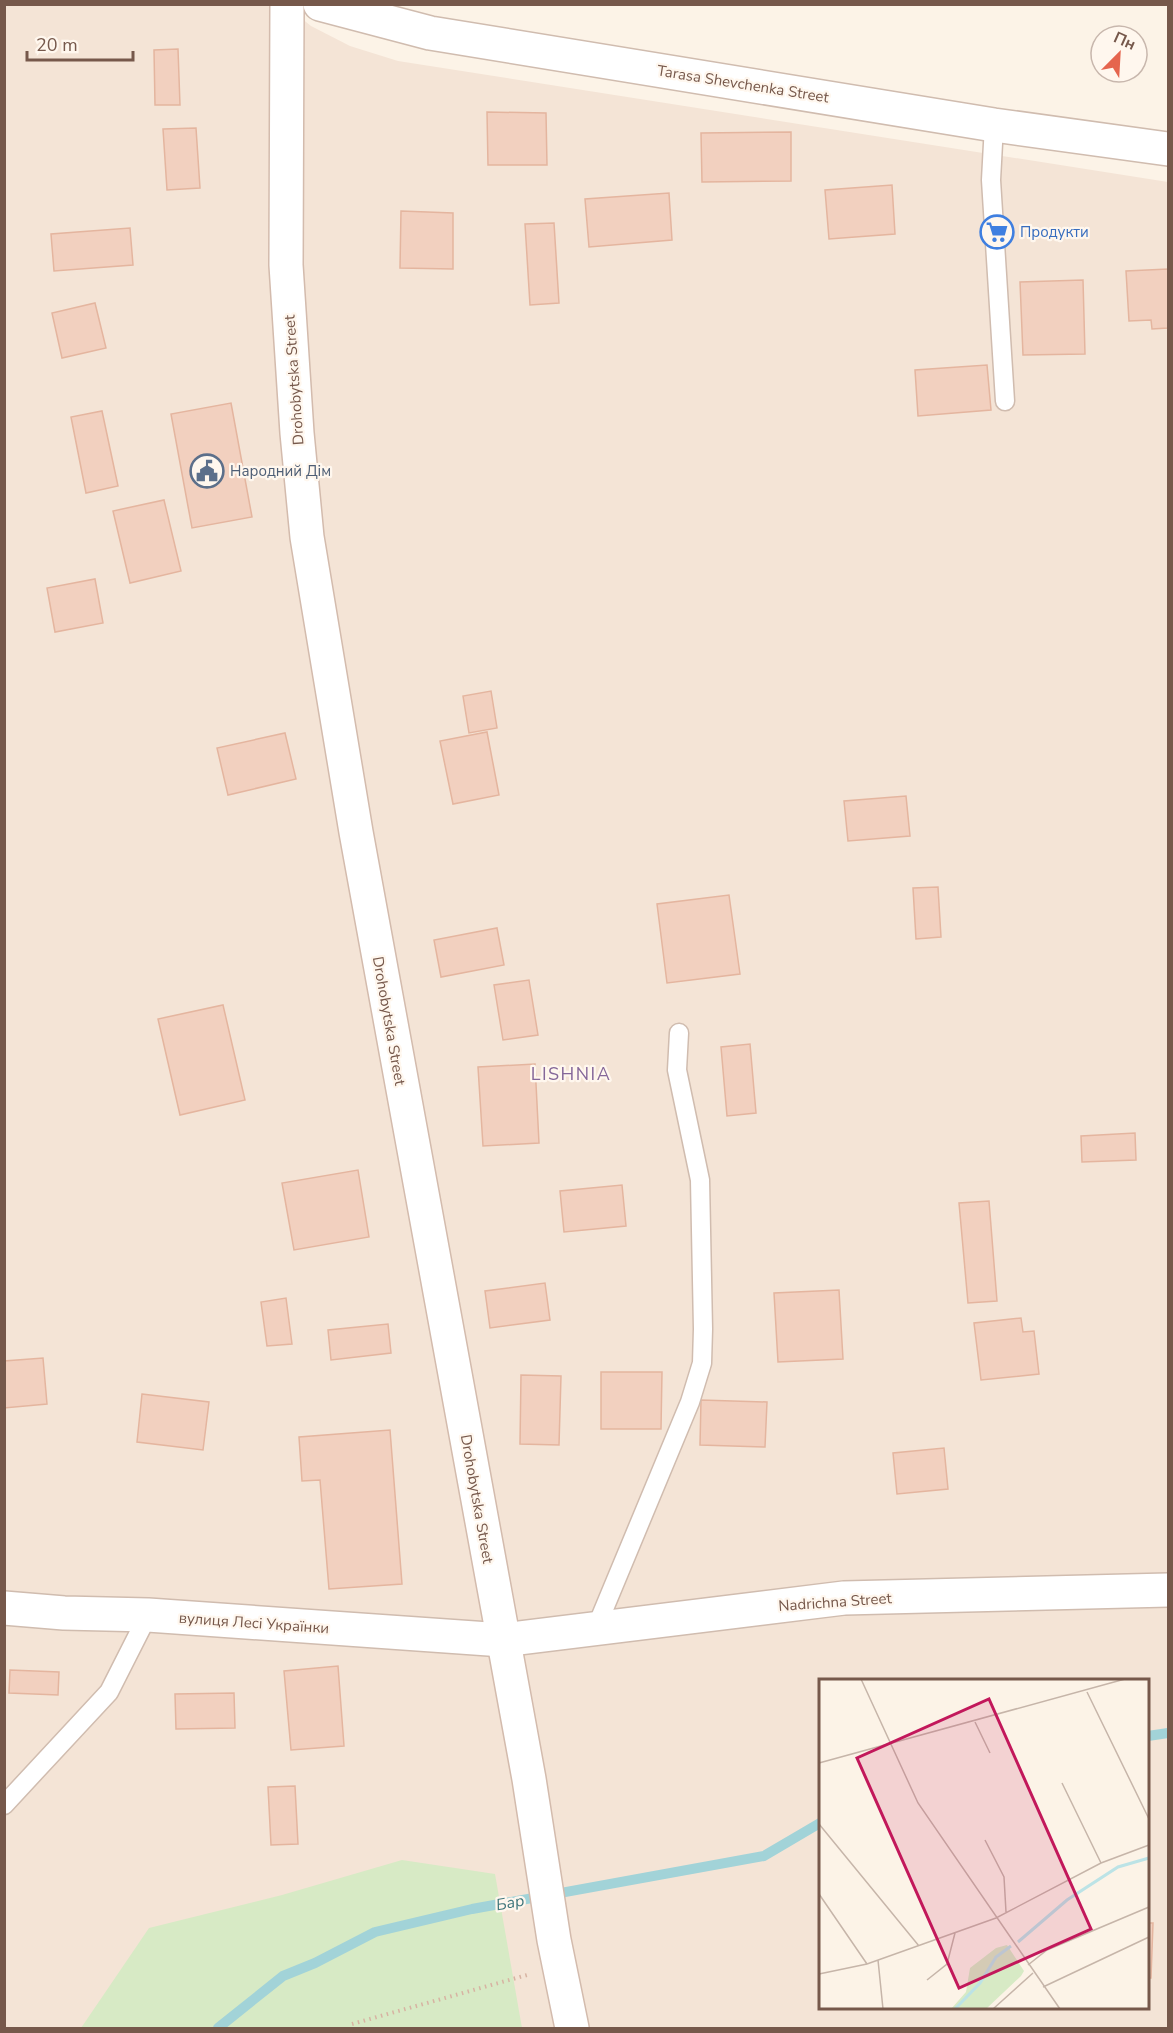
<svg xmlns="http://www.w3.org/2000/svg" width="1173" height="2033" font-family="'Nunito Sans',sans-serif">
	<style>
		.residential { fill: #f4e4d6; fill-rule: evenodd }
		.green { fill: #d7eac5 }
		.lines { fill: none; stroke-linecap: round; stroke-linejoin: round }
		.stream { stroke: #a2d3d8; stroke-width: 10 }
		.building { fill: #f2d0bf; stroke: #e4b59f; stroke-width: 1.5 }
		.lane-casing { stroke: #d0bcaf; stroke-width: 21 }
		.street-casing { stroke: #d0bcaf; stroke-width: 36 }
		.secondary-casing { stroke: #d3bbad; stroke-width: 36 }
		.path { stroke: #d7b3a2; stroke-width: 4; stroke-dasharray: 1.5 4.5; stroke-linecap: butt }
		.lane { stroke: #fff; stroke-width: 18 }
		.street { stroke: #fff; stroke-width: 33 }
		.secondary { stroke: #fff; stroke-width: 33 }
		.labels { text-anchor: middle; stroke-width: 4.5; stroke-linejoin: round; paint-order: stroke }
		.street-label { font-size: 15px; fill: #76584b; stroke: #fff7ee }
		.shop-label { font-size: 15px; fill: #366cbe; stroke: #fff7ee; text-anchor: start }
		.service-label { font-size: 15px; fill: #4e5e75; stroke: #fff7ee; text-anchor: start }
		.water-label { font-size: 16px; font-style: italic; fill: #3f767c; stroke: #fff7ee }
		.quarter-label { font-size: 18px; letter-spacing: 1.5px; fill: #856799; stroke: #fff7ee }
		.inset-river { fill: none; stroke: #bce3e6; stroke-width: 3 }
		.inset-road { fill: none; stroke: #c6b5a9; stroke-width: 1.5 }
		.view { fill: #c2185b; fill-opacity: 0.15; stroke: #c2185b; stroke-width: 3 }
		.inset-edge { fill: none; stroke: #76584b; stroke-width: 3 }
	</style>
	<rect width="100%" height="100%" fill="#fcf3e7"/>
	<path class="residential" d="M5 5H285L311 26 350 46 398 61 1168 182V2028H5ZM820 1680H1148V2008H820Z"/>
	<polygon class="green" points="402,1860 495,1874 522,2028 81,2028 149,1928 282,1895"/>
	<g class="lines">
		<g class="stream">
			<polyline points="1148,1736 1168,1733"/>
			<polyline points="218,2028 283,1976 315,1963 375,1932 472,1909 764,1856 820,1823"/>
		</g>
	</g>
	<g class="building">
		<polygon points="178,49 180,105 155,105 154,50"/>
		<polygon points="487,112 546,113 547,165 488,165"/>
		<polygon points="196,128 200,188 167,190 163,129"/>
		<polygon points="791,132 791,181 702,182 701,133"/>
		<polygon points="892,185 895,234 829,239 825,190"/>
		<polygon points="669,193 672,240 589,247 585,199"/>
		<polygon points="401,211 453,213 453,269 400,268"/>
		<polygon points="554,223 559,303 530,305 525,224"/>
		<polygon points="130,228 133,265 54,271 51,234"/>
		<polygon points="1168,269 1168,328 1152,329 1151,320 1129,321 1126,271"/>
		<polygon points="1083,280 1085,354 1023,355 1020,282"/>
		<polygon points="95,303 106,348 62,358 52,313"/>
		<polygon points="987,365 991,410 918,416 915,370"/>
		<polygon points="231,403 252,517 192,528 171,414"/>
		<polygon points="102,411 118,486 86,493 71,417"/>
		<polygon points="164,500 181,571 130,583 113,511"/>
		<polygon points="95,579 103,623 55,632 47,588"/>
		<polygon points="491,691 497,728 469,733 463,696"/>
		<polygon points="487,732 499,795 453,804 440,741"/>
		<polygon points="285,733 296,779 228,795 217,748"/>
		<polygon points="906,796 910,836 848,841 844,801"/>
		<polygon points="938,887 941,937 916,939 913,888"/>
		<polygon points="729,895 740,974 667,983 657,904"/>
		<polygon points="497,928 504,965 441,977 434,940"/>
		<polygon points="529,980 538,1035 503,1040 494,985"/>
		<polygon points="223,1005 245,1100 180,1115 158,1019"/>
		<polygon points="750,1044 756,1113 727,1116 721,1047"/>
		<polygon points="535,1064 539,1143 483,1146 478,1067"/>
		<polygon points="1135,1133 1136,1160 1082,1162 1081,1136"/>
		<polygon points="358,1170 369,1237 294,1250 282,1183"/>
		<polygon points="622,1185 626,1226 564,1232 560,1191"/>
		<polygon points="989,1201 997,1301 968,1303 959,1203"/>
		<polygon points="545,1283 550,1320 490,1328 485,1291"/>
		<polygon points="839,1290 843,1359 778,1362 774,1293"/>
		<polygon points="286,1298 292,1344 267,1346 261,1302"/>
		<polygon points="1021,1318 1023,1332 1034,1331 1039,1374 981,1380 974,1323"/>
		<polygon points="388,1324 391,1353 331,1360 328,1330"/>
		<polygon points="43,1358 47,1404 4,1408 4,1361"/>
		<polygon points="601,1372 662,1372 661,1429 601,1429"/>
		<polygon points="521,1375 561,1376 559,1445 520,1444"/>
		<polygon points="142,1394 209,1402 203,1450 137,1442"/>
		<polygon points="701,1400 767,1402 765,1447 700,1445"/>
		<polygon points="390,1430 402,1584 329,1589 320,1480 302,1481 299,1437"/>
		<polygon points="944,1448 948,1489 897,1494 893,1453"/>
		<polygon points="338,1666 344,1746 291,1750 284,1671"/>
		<polygon points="10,1670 59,1672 58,1695 9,1693"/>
		<polygon points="234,1693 235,1728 176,1729 175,1694"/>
		<polygon points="295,1786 298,1844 271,1845 268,1787"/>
		<polygon points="1148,1923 1153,1923 1151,1978 1148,1978"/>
	</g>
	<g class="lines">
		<defs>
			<g id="lane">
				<polyline points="994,125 991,180 1005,401"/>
				<polyline points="596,1628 690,1402 702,1363 703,1329 700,1180 677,1070 679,1033"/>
				<polyline points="4,1805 109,1692 148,1615"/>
			</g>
			<g id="street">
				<polyline points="320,4 430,33 994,125 1168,149"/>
				<polyline points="4,1608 64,1613 148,1615 503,1640 844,1598 1168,1590"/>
			</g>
			<polyline id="secondary" points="287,4 286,265 297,433 307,537 356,832 529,1779 554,1940 572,2028"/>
		</defs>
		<use href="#lane" class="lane-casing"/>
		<use href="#street" class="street-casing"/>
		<use href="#secondary" class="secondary-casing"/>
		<polyline class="path" points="352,2024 527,1975"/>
		<use href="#lane" class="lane"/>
		<use href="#street" class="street"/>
		<use href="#secondary" class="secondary"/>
	</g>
	<defs>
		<symbol id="supermarket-ring" viewBox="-11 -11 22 22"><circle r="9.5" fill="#fff7ee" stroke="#3f7fe0" stroke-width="1.5"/><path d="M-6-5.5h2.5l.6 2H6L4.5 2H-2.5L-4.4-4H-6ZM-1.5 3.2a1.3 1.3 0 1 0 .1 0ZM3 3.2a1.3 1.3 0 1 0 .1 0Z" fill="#3f7fe0"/></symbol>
		<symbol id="civic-ring" viewBox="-11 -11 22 22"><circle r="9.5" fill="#fff7ee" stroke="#5c6f8a" stroke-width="1.5"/><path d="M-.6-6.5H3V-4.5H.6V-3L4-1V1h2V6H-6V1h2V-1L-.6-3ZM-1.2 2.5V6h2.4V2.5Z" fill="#5c6f8a"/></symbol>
	</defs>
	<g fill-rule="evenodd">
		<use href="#supermarket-ring" x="978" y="213" width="38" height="38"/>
		<use href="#civic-ring" x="188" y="452" width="38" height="38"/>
	</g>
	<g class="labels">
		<g class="street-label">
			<text transform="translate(743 84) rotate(9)" y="5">Tarasa Shevchenka Street</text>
			<text transform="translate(294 380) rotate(-94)" y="5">Drohobytska Street</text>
			<text transform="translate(389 1021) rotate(80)" y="5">Drohobytska Street</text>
			<text transform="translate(477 1499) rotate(80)" y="5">Drohobytska Street</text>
			<text transform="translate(835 1602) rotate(-4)" y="5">Nadrichna Street</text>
			<text transform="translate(254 1623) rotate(4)" y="5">вулиця Лесі Українки</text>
		</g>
		<g class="shop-label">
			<text x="1020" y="237">Продукти</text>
		</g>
		<g class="service-label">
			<text x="230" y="476">Народний Дім</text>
		</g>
		<g class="water-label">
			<text transform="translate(510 1902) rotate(-10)" y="6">Бар</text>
		</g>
		<g class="quarter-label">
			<text x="571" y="1080">LISHNIA</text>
		</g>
	</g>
	<g transform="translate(819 1679)">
		<rect width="330" height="330" fill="#fcf3e7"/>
		<path d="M188 266 205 292 202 297 167 330H132L147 313 151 289 177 269Z" fill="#d7eac5"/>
		<path class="inset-river" d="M199 263 248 221 299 188 330 179M136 330 161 304 177 278 192 267"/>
		<path class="inset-road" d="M42 0 99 124 241 330M268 13 330 140M156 43 171 74M0 84 306 0M243 104 282 184M0 145 100 267M166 161 185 198 187 233M0 215 48 285M59 281 64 330M209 286 228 271 330 228M0 295 48 285 177 239 282 184 330 166M108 301 128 285 136 254M224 308 330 258M174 330 214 294"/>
		<path class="view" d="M170 20 272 250 140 309 38 79Z"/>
		<rect width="330" height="330" class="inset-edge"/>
	</g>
	<rect width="1173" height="2033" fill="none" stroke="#76584b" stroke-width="12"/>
	<g transform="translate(1119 54) rotate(24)"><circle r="28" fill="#fff7ee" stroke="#c8b7ad" stroke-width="1.5"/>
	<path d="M0-4.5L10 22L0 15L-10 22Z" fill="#e5654e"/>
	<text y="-9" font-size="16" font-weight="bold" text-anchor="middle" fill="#76584b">Пн</text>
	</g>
	<path d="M27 51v9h106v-9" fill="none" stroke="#76584b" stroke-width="3"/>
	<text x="36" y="51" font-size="18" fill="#76584b" stroke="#fff7ee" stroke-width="4.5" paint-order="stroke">20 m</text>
</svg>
